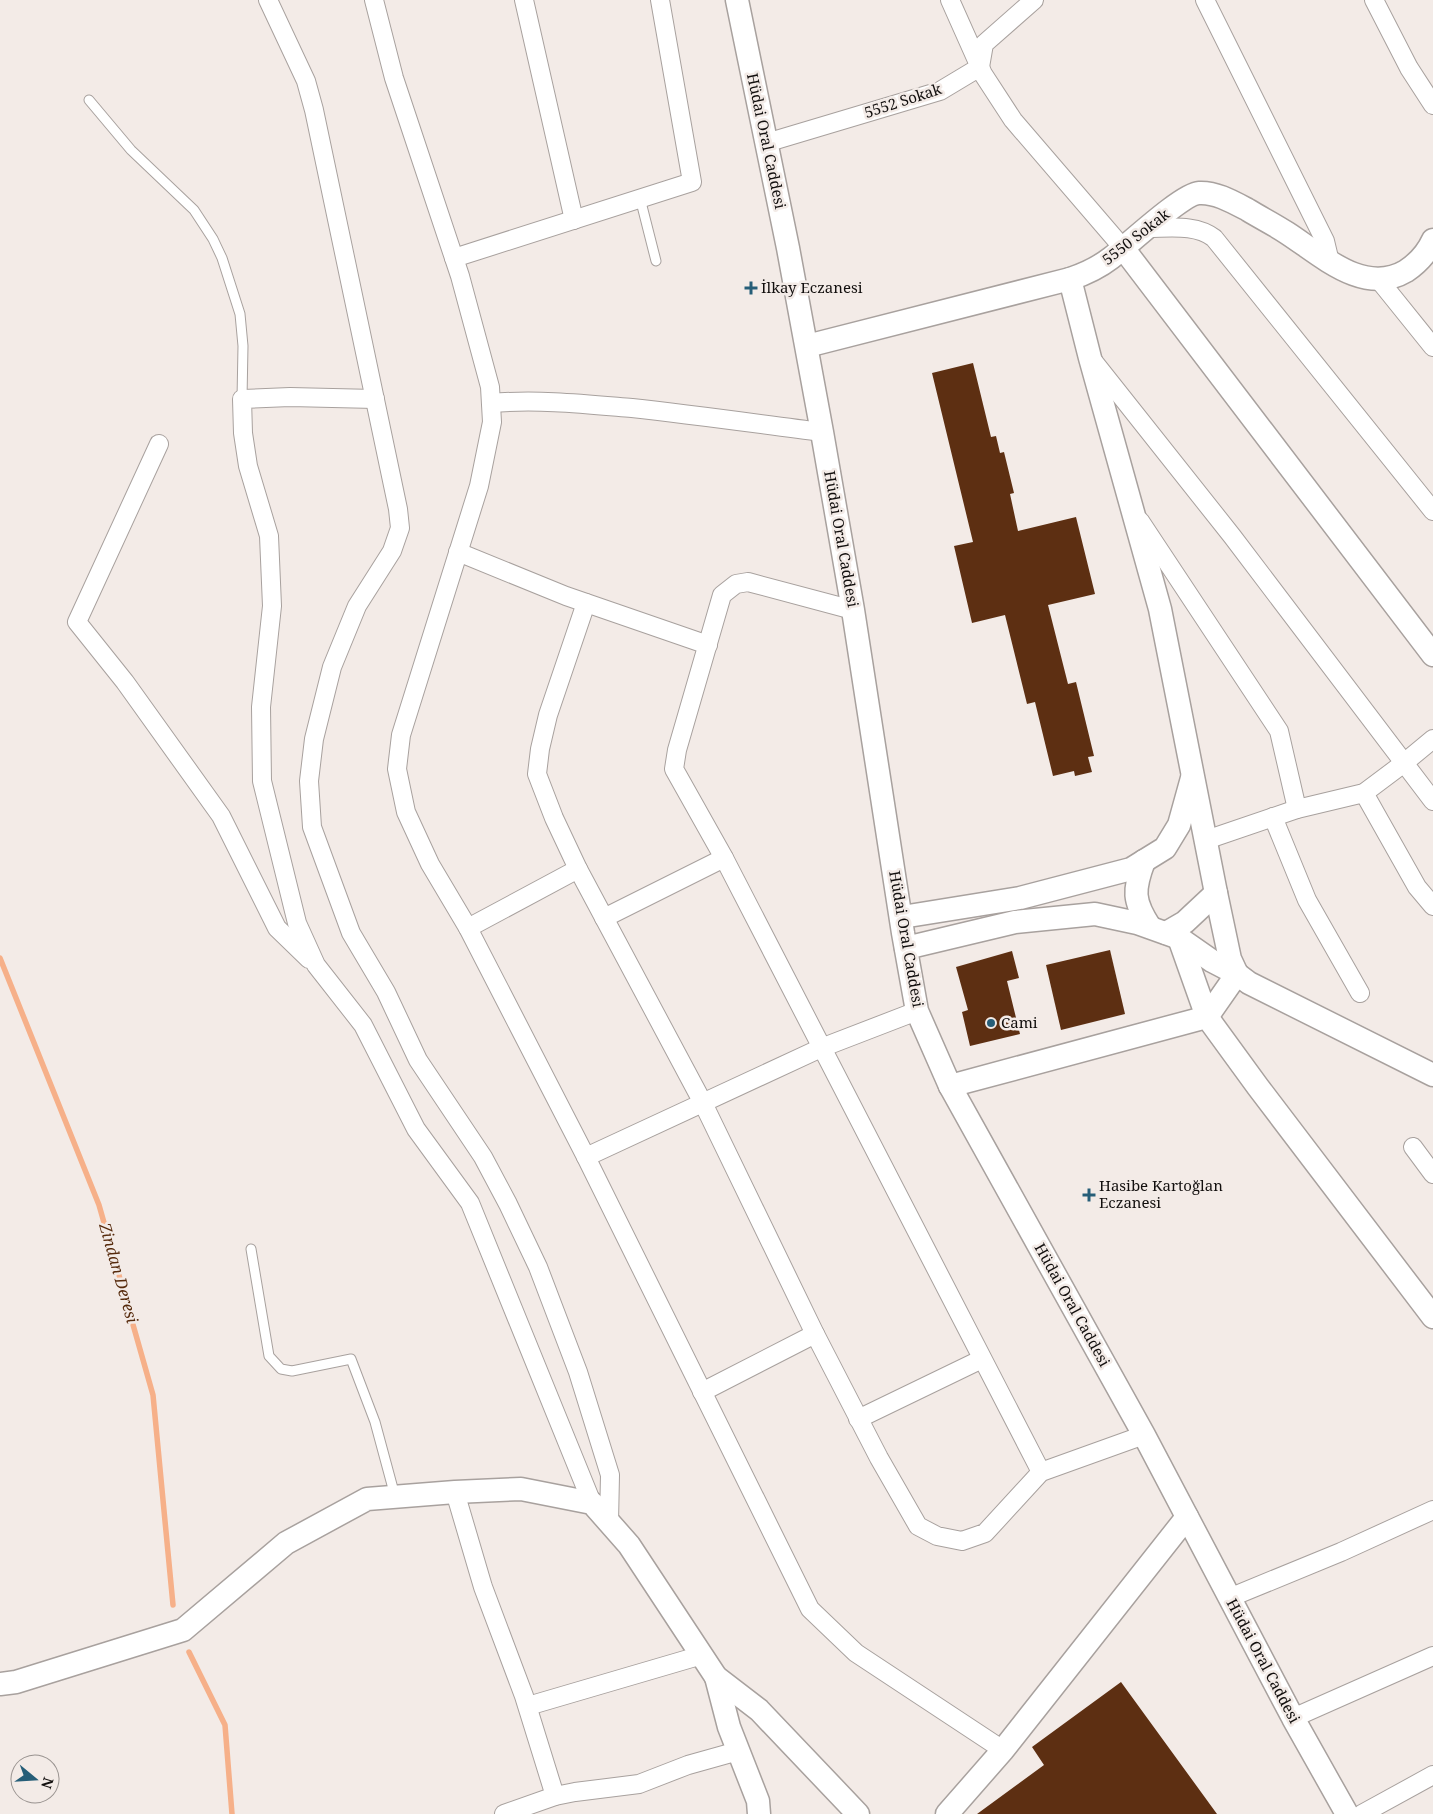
<svg xmlns="http://www.w3.org/2000/svg" width="1433" height="1814" font-family="'Noto Serif',serif">
	<style>
		.lines { fill: none; stroke-linecap: round; stroke-linejoin: round }
		.stream { stroke: #f6b089; stroke-width: 5.5 }
		.building { fill: #5d2f12 }
		.service-casing { stroke: #a8a19e; stroke-width: 11 }
		.minor-casing { stroke: #a8a19e; stroke-width: 20 }
		.tertiary-casing { stroke: #a8a19e; stroke-width: 25 }
		.service { stroke: #fff; stroke-width: 9 }
		.minor { stroke: #fff; stroke-width: 18 }
		.tertiary { stroke: #fff; stroke-width: 22 }
		.poi-dot { fill: #265e78; stroke: #f3ebe7; stroke-width: 2 }
		.labels { text-anchor: middle; stroke-width: 5; stroke-linejoin: round; paint-order: stroke }
		.street-label { font-size: 15px; fill: #120f0e; stroke: #f3ebe7 }
		.poi-label { font-size: 15px; fill: #120f0e; stroke: #f3ebe7; text-anchor: start }
		.water-label { font-size: 16px; font-style: italic; fill: #562a0c; stroke: #f3ebe7 }
	</style>
	<rect width="100%" height="100%" fill="#f3ebe7"/>
	<g class="lines">
		<g class="stream">
			<polyline points="0,958 99,1205 153,1395 173,1605"/>
			<polyline points="189,1652 225,1725 232,1814"/>
		</g>
	</g>
	<g class="building">
		<polygon points="973,363 991,437 996,436 1000,453 1004,452 1014,493 1010,494 1018,531 1076,517 1095,594 1048,605 1068,684 1076,682 1094,756 1088,757 1092,772 1075,776 1074,771 1053,776 1035,702 1027,704 1005,615 972,623 954,546 973,542 932,373"/>
		<polygon points="1110,950 1125,1014 1061,1030 1046,965"/>
		<polygon points="1012,951 1019,978 1007,981 1020,1034 970,1046 962,1012 968,1010 956,967"/>
		<polygon points="1121,1682 1217,1814 977,1814 1044,1765 1032,1747"/>
	</g>
	<g class="lines">
		<defs>
			<g id="service">
				<polyline points="89,100 131,150 194,210 213,239 222,258 240,314 243,346 242,399"/>
				<polyline points="640,198 656,261"/>
				<polyline points="251,1249 269,1356 281,1369 292,1371 351,1359 375,1422 395,1496"/>
			</g>
			<g id="minor">
				<polyline points="268,0 306,81 314,110 398,509 400,528 392,551 357,606 332,667 314,739 309,781 312,827 351,933 386,992 418,1060 483,1157 508,1204 538,1267 578,1372 610,1475 609,1522"/>
				<polyline points="374,0 394,78 460,276 490,387 492,422 479,486 401,735 397,769 406,812 430,864 468,928 586,1157 810,1609 856,1653 1003,1750"/>
				<polyline points="524,0 574,220"/>
				<polyline points="950,0 983,74 1013,120 1123,248"/>
				<polyline points="1205,0 1325,241 1330,262"/>
				<polyline points="1374,0 1409,68 1433,105"/>
				<polyline points="766,143 940,91 980,67 984,44 1034,0"/>
				<path d="M1148 228C1170 228 1196 224 1214 238L1433 511"/>
				<polyline points="454,258 692,182 660,0"/>
				<polyline points="1379,280 1433,347"/>
				<polyline points="1094,362 1232,536 1433,801"/>
				<polyline points="375,399 290,397 242,399 243,433 248,466 269,536 272,606 261,707 262,781 297,923 316,965 363,1025 416,1129 470,1203 592,1503"/>
				<path d="M491 403C539 399 585 404 632 408 696 415 759 424 822 432"/>
				<polyline points="159,444 77,622 125,682 221,816 277,928 309,959"/>
				<polyline points="1140,521 1279,731 1297,809"/>
				<polyline points="458,552 566,596 708,645"/>
				<polyline points="586,603 548,715 540,749 537,774 554,818 578,869 703,1103 815,1334 879,1458 918,1526 937,1536 962,1541 985,1533 1041,1472 1144,1435"/>
				<polyline points="853,610 748,582 736,584 722,595 677,750 674,769 724,858 1041,1472"/>
				<polyline points="1364,793 1417,887 1433,906"/>
				<polyline points="1273,817 1307,900 1360,993"/>
				<polyline points="1206,840 1297,809 1364,793 1404,763 1433,739"/>
				<polyline points="604,918 724,858"/>
				<polyline points="468,928 578,869"/>
				<polyline points="1413,1147 1433,1174"/>
				<polyline points="586,1157 821,1048 917,1011"/>
				<polyline points="702,1392 815,1334"/>
				<polyline points="858,1419 982,1359"/>
				<polyline points="455,1492 483,1587 524,1696 555,1796"/>
				<polyline points="1229,1598 1341,1552 1433,1510"/>
				<polyline points="528,1706 702,1655"/>
				<polyline points="1293,1718 1433,1656"/>
				<polyline points="504,1814 555,1796 575,1792 639,1784 688,1765 738,1751"/>
				<polyline points="1362,1814 1433,1775"/>
			</g>
			<g id="tertiary">
				<polyline points="737,0 788,248 822,432 853,610 903,933 917,1011 950,1086 1144,1435 1293,1718 1347,1814"/>
				<polyline points="1123,248 1433,655"/>
				<polyline points="1070,279 1090,358 1160,609 1216,893 1230,959 1237,974"/>
				<path d="M807 346 1070 279C1085 274 1098 268 1111 258 1127 246 1182 194 1199 193 1216 192 1233 202 1248 210 1261 218 1275 225 1287 233 1321 255 1364 296 1406 271 1418 263 1427 253 1433 240"/>
				<path d="M1144 861C1133 890 1133 901 1150 927"/>
				<polyline points="902,917 1020,898 1131,869 1165,848 1179,825 1192,778"/>
				<polyline points="1166,933 1185,922 1216,893"/>
				<polyline points="1179,938 1207,1017"/>
				<polyline points="906,948 1015,922 1095,914 1137,923 1179,938 1212,961 1237,974 1249,983 1433,1075"/>
				<polyline points="1207,1017 1237,974"/>
				<polyline points="950,1086 1207,1017 1258,1087 1433,1317"/>
				<polyline points="716,1677 729,1727 758,1801 759,1814"/>
				<polyline points="0,1684 16,1682 183,1630 286,1543 367,1499 455,1492 521,1489 592,1503 629,1545 716,1677 759,1710 858,1814"/>
				<polyline points="947,1814 1003,1750 1187,1517"/>
			</g>
		</defs>
		<use href="#service" class="service-casing"/>
		<use href="#minor" class="minor-casing"/>
		<use href="#tertiary" class="tertiary-casing"/>
		<use href="#service" class="service"/>
		<use href="#minor" class="minor"/>
		<use href="#tertiary" class="tertiary"/>
	</g>
	<g class="poi-dot">
		<path d="M748.5 280.5h5v5h5v5h-5v5h-5v-5h-5v-5h5z"/>
		<circle cx="991" cy="1023" r="5"/>
		<path d="M1086.5 1187.5h5v5h5v5h-5v5h-5v-5h-5v-5h5z"/>
	</g>
	<g class="labels">
		<g class="street-label">
			<text transform="translate(903 101) rotate(-18)" y="5">5552 Sokak</text>
			<text transform="translate(766 141) rotate(78)" y="5">Hüdai Oral Caddesi</text>
			<text transform="translate(1136 237) rotate(-38)" y="5">5550 Sokak</text>
			<text transform="translate(841 539) rotate(80)" y="5">Hüdai Oral Caddesi</text>
			<text transform="translate(906 939) rotate(80)" y="5">Hüdai Oral Caddesi</text>
			<text transform="translate(1072 1305) rotate(61)" y="5">Hüdai Oral Caddesi</text>
			<text transform="translate(1263 1661) rotate(62)" y="5">Hüdai Oral Caddesi</text>
		</g>
		<g class="poi-label">
			<text x="761" y="293">İlkay Eczanesi</text>
			<text x="1001" y="1028">Cami</text>
			<text x="1099" y="1191">Hasibe Kartoğlan<tspan x="1099" dy="17">Eczanesi</tspan></text>
		</g>
		<g class="water-label">
			<text transform="translate(119 1273) rotate(74)" y="6">Zindan Deresi</text>
		</g>
	</g>
	<g transform="translate(35 1779) rotate(108)"><circle r="24" fill="#f3ebe7" stroke="#999390"/>
	<path d="M0-4L9 19L0 12L-9 19Z" fill="#265e78"/>
	<text y="-8" font-size="14" font-weight="bold" text-anchor="middle" fill="#120f0e">N</text>
	</g>
</svg>
